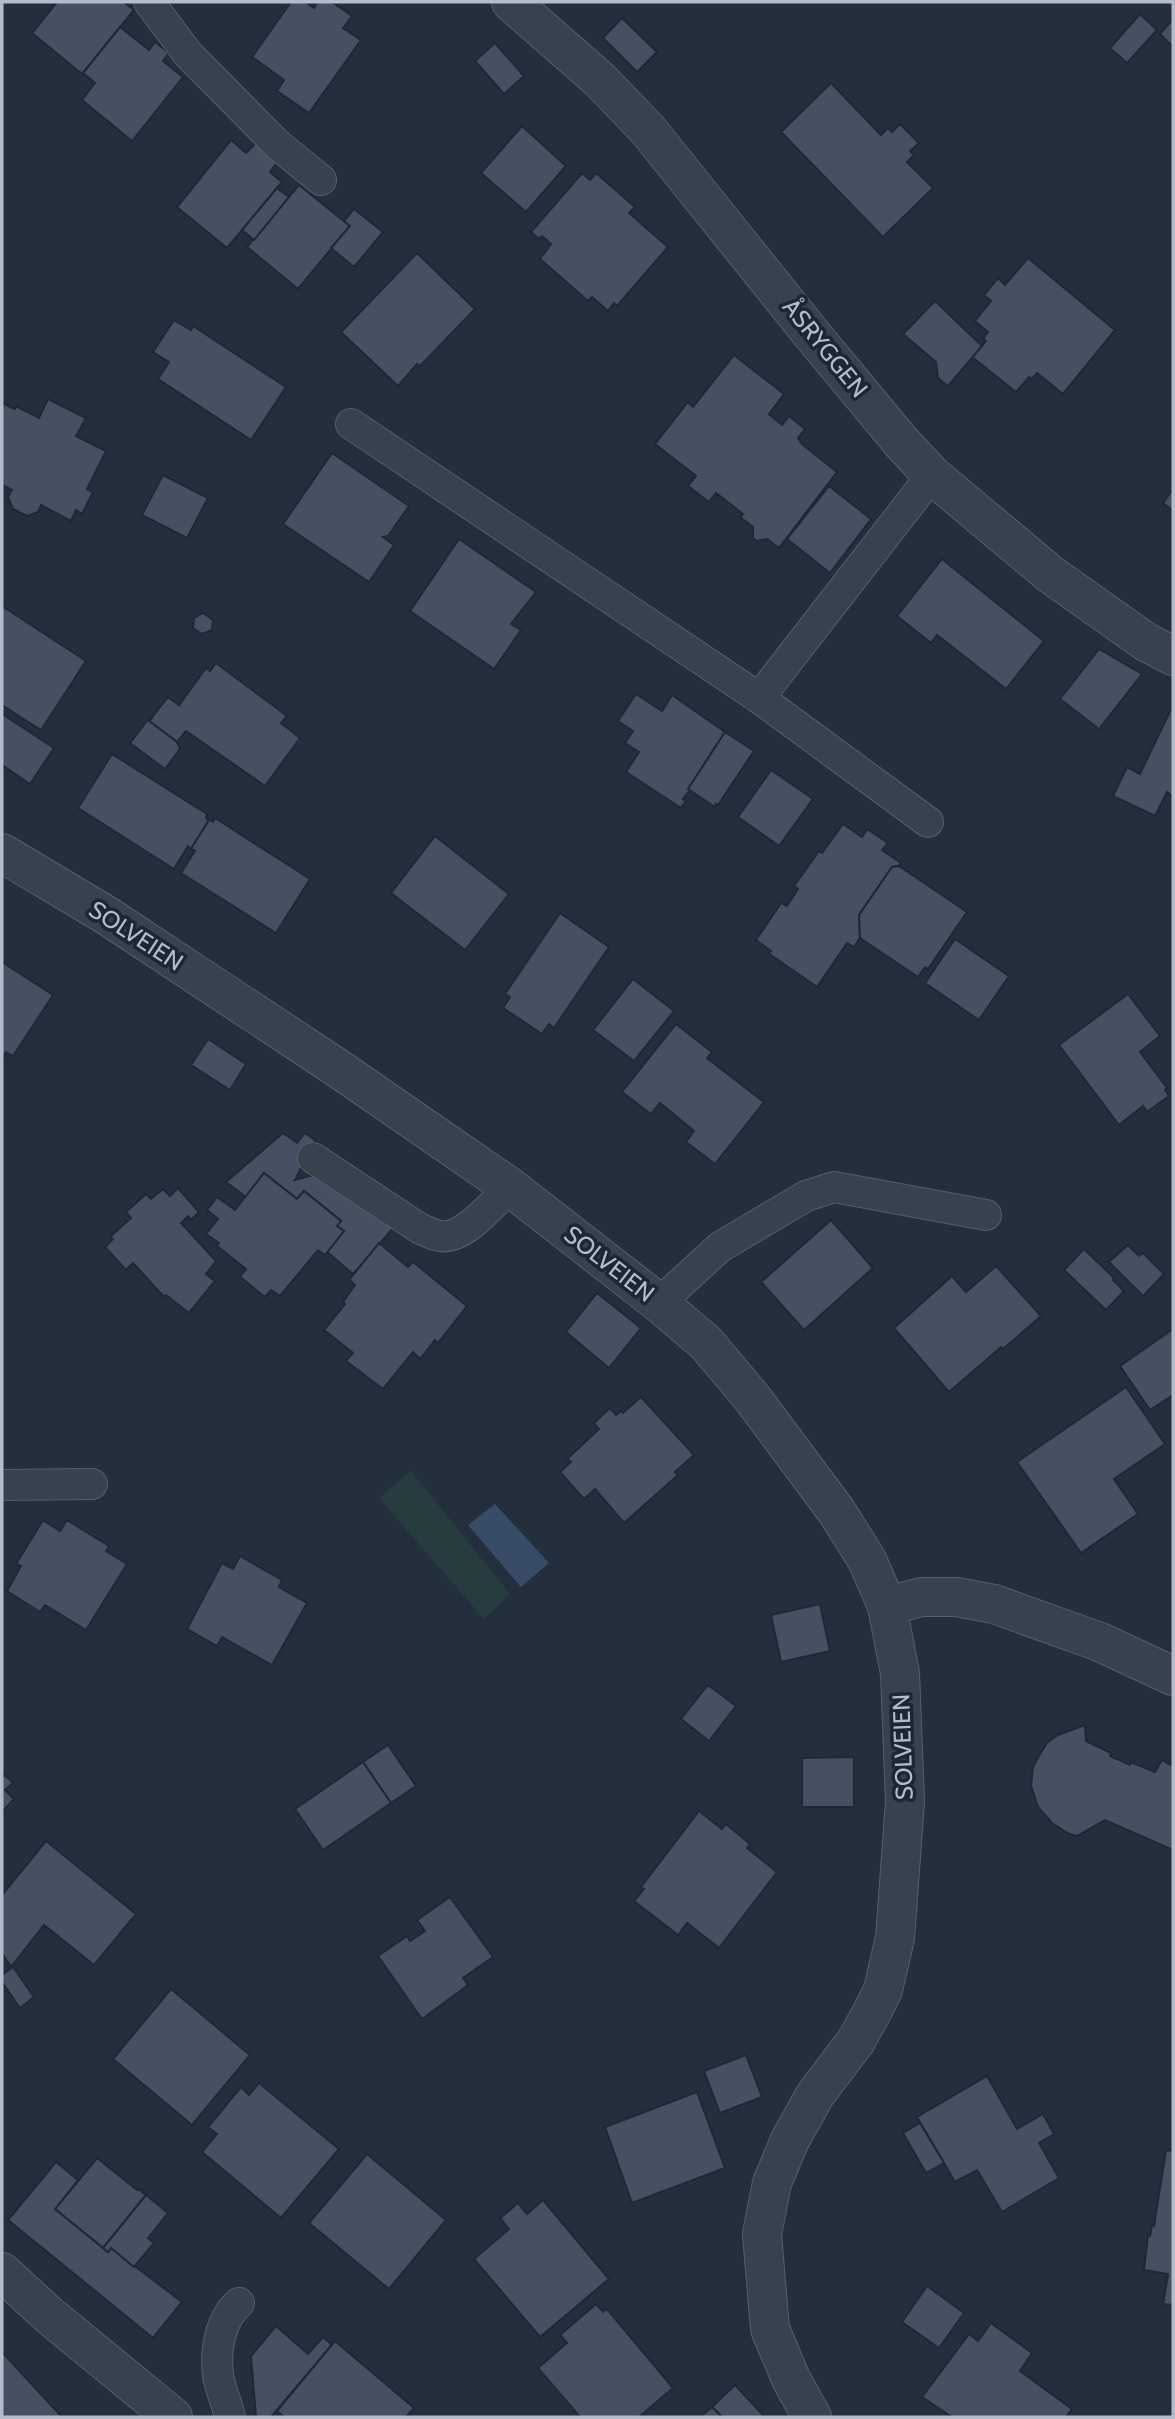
<svg xmlns="http://www.w3.org/2000/svg" width="1175" height="2419" font-family="Cabin,sans-serif">
	<style>
		.green { fill: #263c3f }
		.water { fill: #394c67 }
		.building { fill: #455162; stroke: #1f2835; stroke-width: 2 }
		.lines { fill: none; stroke-linecap: round; stroke-linejoin: round }
		.service-casing { stroke: #565f6c; stroke-width: 32 }
		.minor-casing { stroke: #565f6c; stroke-width: 40 }
		.service { stroke: #38414e; stroke-width: 30 }
		.minor { stroke: #38414e; stroke-width: 38 }
		.labels { text-anchor: middle; stroke-width: 7; stroke-linejoin: round; paint-order: stroke }
		.street-label { font-size: 24px; fill: #b4bcc9; stroke: #1d2633 }
	</style>
	<rect width="100%" height="100%" fill="#242f3e"/>
	<polygon class="green" points="411,1471 510,1594 484,1619 379,1498"/>
	<polygon class="water" points="495,1504 549,1563 521,1587 468,1525"/>
	<g class="building">
		<polygon points="57,2 124,2 134,10 82,74 32,33"/>
		<polygon points="291,2 306,2 314,8 317,2 332,2 352,16 343,28 361,40 309,113 277,91 284,80 252,57"/>
		<polygon points="1140,14 1157,30 1127,63 1110,48"/>
		<polygon points="622,18 657,52 637,72 603,38"/>
		<polygon points="1173,19 1173,47 1160,34"/>
		<polygon points="120,27 149,50 155,42 169,53 163,61 183,77 132,141 82,100 95,83 83,73"/>
		<polygon points="495,43 524,76 504,94 475,61"/>
		<polygon points="831,83 881,135 888,128 892,132 900,124 919,143 910,151 914,155 907,162 933,188 883,237 781,132"/>
		<polygon points="522,126 566,166 526,212 481,173"/>
		<polygon points="231,140 246,153 256,143 278,161 270,172 282,182 227,248 177,207"/>
		<polygon points="582,173 590,180 596,173 635,207 629,213 668,247 617,306 614,303 608,311 592,297 588,301 540,259 551,244 542,236 539,239 531,232"/>
		<polygon points="299,185 350,226 298,289 247,247"/>
		<polygon points="277,188 289,197 254,240 242,230"/>
		<polygon points="354,209 383,232 354,267 331,248 350,226 344,221"/>
		<polygon points="417,253 475,309 420,366 417,364 398,386 341,332"/>
		<polygon points="1028,258 1115,330 1063,394 1037,373 1032,379 1029,377 1016,392 972,357 986,341 983,338 988,332 975,321 991,301 984,295 998,278 1005,285"/>
		<polygon points="935,301 982,346 948,386 938,378 936,362 903,334"/>
		<polygon points="174,320 191,330 193,326 286,387 251,440 158,379 169,362 153,352"/>
		<polygon points="734,355 784,394 769,414 782,425 789,416 805,429 798,438 802,444 837,472 779,548 767,539 757,541 753,538 753,527 740,517 743,514 716,493 709,502 688,486 696,476 655,444 688,402 693,407"/>
		<polygon points="48,399 86,418 76,436 106,451 87,489 93,492 82,514 76,510 71,521 41,505 38,512 27,516 13,509 8,497 12,490 2,485 2,403 15,409 16,406 39,418"/>
		<polygon points="332,453 409,506 388,536 383,537 394,545 369,582 283,524"/>
		<polygon points="163,475 208,498 187,538 142,515"/>
		<polygon points="829,486 871,519 830,573 787,539"/>
		<polygon points="1173,489 1173,511 1163,503"/>
		<polygon points="459,539 536,592 511,624 521,630 494,669 410,611"/>
		<polygon points="942,559 1044,641 1006,689 937,635 931,643 897,616"/>
		<polygon points="2,606 86,661 41,730 2,705"/>
		<polygon points="203,613 213,620 212,630 202,634 193,628 194,618"/>
		<polygon points="1099,649 1142,674 1099,729 1060,699"/>
		<polygon points="216,663 287,716 281,723 300,738 265,786 186,731 177,742 149,721 168,697 179,705 206,668 210,671"/>
		<polygon points="636,694 662,711 672,695 725,732 690,786 690,790 683,799 686,801 681,808 626,772 639,752 625,743 633,731 618,721"/>
		<polygon points="1171,709 1173,710 1173,796 1167,792 1155,816 1113,796 1127,767 1140,774"/>
		<polygon points="2,714 54,748 30,784 2,765"/>
		<polygon points="150,717 152,718 149,721 177,742 180,749 165,769 130,743"/>
		<polygon points="725,732 754,751 718,805 716,804 715,807 688,789"/>
		<polygon points="112,754 207,814 206,818 209,820 191,849 188,846 174,869 78,808"/>
		<polygon points="771,770 813,799 779,846 738,817"/>
		<polygon points="215,818 310,879 276,933 181,873 195,851 191,849 209,820 213,822"/>
		<polygon points="843,824 862,837 867,829 888,843 882,850 901,863 899,866 892,867 859,915 860,938 854,947 847,943 817,987 768,953 771,951 756,940 781,903 787,906 798,889 794,886 819,851 822,853"/>
		<polygon points="435,836 509,894 465,950 391,893"/>
		<polygon points="899,866 967,912 928,969 925,967 918,977 860,938 859,915 892,867"/>
		<polygon points="560,913 609,947 554,1028 549,1024 542,1034 503,1008 510,997 505,994"/>
		<polygon points="955,939 1009,976 979,1020 925,983"/>
		<polygon points="2,962 53,995 13,1056 6,1052 2,1059"/>
		<polygon points="633,979 674,1011 634,1061 593,1030"/>
		<polygon points="1128,994 1160,1036 1140,1052 1167,1088 1165,1090 1169,1096 1147,1112 1143,1106 1119,1125 1059,1045"/>
		<polygon points="676,1024 712,1052 707,1058 764,1102 715,1164 686,1142 694,1131 660,1103 651,1114 622,1092"/>
		<polygon points="208,1039 246,1064 230,1090 191,1065"/>
		<polygon points="283,1133 297,1143 305,1133 315,1140 295,1180 313,1175 396,1225 353,1274 327,1252 344,1231 337,1226 341,1221 304,1191 297,1199 264,1173 246,1197 226,1182"/>
		<polygon points="264,1173 297,1199 304,1191 341,1221 337,1226 344,1231 325,1255 318,1250 280,1296 271,1290 265,1297 240,1277 246,1269 217,1246 219,1243 206,1234 218,1219 207,1210 217,1197 235,1210"/>
		<polygon points="178,1188 199,1212 191,1220 188,1216 181,1223 216,1261 206,1274 215,1281 189,1313 166,1295 164,1297 133,1263 126,1270 105,1247 113,1239 110,1237 131,1218 126,1212 146,1194 151,1199 163,1189 170,1196"/>
		<polygon points="831,1220 873,1268 804,1330 761,1282"/>
		<polygon points="379,1243 408,1267 413,1262 467,1306 438,1343 435,1340 420,1359 413,1352 383,1389 346,1361 353,1353 324,1330 345,1304 343,1302 355,1285 349,1280"/>
		<polygon points="1128,1245 1139,1256 1143,1253 1164,1274 1143,1296 1109,1262"/>
		<polygon points="1084,1249 1114,1278 1113,1280 1124,1291 1106,1310 1064,1270"/>
		<polygon points="996,1266 1041,1316 1003,1349 1001,1347 949,1392 894,1328 952,1276 966,1292"/>
		<polygon points="597,1293 641,1328 609,1368 566,1332"/>
		<polygon points="1173,1329 1173,1395 1150,1410 1120,1366"/>
		<polygon points="1126,1387 1165,1444 1114,1479 1138,1514 1081,1553 1017,1462"/>
		<polygon points="641,1397 694,1455 675,1472 678,1475 624,1523 595,1489 584,1499 560,1472 571,1462 567,1459 599,1429 594,1423 610,1408 616,1415 621,1411 623,1413"/>
		<polygon points="43,1520 60,1531 67,1520 109,1546 106,1551 127,1564 86,1630 45,1605 40,1612 7,1591 21,1566 16,1564"/>
		<polygon points="240,1556 282,1580 279,1587 307,1603 272,1665 222,1637 217,1646 187,1629 222,1563 233,1569"/>
		<polygon points="820,1604 830,1651 781,1662 771,1615"/>
		<polygon points="708,1685 736,1706 709,1741 681,1719"/>
		<polygon points="1085,1725 1086,1741 1111,1753 1110,1756 1130,1765 1131,1762 1155,1772 1162,1760 1173,1766 1173,1850 1105,1820 1077,1836 1069,1834 1052,1823 1038,1807 1031,1786 1033,1767 1040,1754 1047,1743 1058,1735"/>
		<polygon points="388,1745 416,1786 391,1803 363,1762"/>
		<polygon points="854,1757 854,1807 802,1807 802,1758"/>
		<polygon points="363,1762 391,1803 323,1850 295,1809"/>
		<polygon points="5,1775 13,1783 5,1790 14,1799 2,1812 2,1777"/>
		<polygon points="699,1811 722,1829 726,1824 750,1844 747,1848 777,1872 719,1948 687,1923 678,1935 634,1901 644,1889 641,1887"/>
		<polygon points="46,1841 136,1914 94,1965 44,1925 11,1967 2,1953 2,1895"/>
		<polygon points="450,1897 493,1957 463,1978 468,1985 422,2019 378,1956 407,1936 410,1941 425,1931 417,1920"/>
		<polygon points="13,1967 34,1997 20,2008 2,1982 2,1975"/>
		<polygon points="171,1989 250,2055 192,2125 113,2059"/>
		<polygon points="746,2055 762,2097 720,2113 704,2071"/>
		<polygon points="987,2076 1017,2129 1043,2114 1054,2134 1039,2143 1059,2178 1002,2212 977,2170 955,2182 917,2117"/>
		<polygon points="259,2083 339,2149 281,2218 202,2152 217,2134 208,2127 241,2087 249,2095"/>
		<polygon points="697,2092 725,2168 632,2203 605,2127"/>
		<polygon points="920,2123 944,2163 926,2173 903,2133"/>
		<polygon points="1166,2150 1173,2151 1173,2305 1163,2304 1168,2274 1144,2270 1148,2235 1150,2236 1152,2225 1154,2226"/>
		<polygon points="367,2154 446,2220 389,2289 309,2223"/>
		<polygon points="97,2158 137,2190 138,2189 146,2195 103,2248 55,2209"/>
		<polygon points="56,2162 78,2180 55,2209 108,2252 111,2248 182,2302 153,2338 8,2220"/>
		<polygon points="146,2195 168,2213 148,2238 154,2243 134,2267 111,2248 108,2252 103,2248"/>
		<polygon points="543,2200 609,2279 540,2337 474,2259 509,2229 500,2218 518,2203 527,2214"/>
		<polygon points="927,2286 964,2313 939,2348 902,2322"/>
		<polygon points="596,2304 603,2312 607,2309 673,2388 639,2417 580,2417 538,2368 567,2343 560,2335"/>
		<polygon points="991,2323 1032,2353 1020,2371 1072,2409 1066,2417 952,2417 922,2397 969,2334 978,2341"/>
		<polygon points="276,2326 308,2354 323,2337 332,2345 271,2417 256,2417 251,2356"/>
		<polygon points="335,2341 414,2408 406,2417 284,2417 277,2411"/>
		<polygon points="2,2352 62,2417 2,2417"/>
		<polygon points="735,2385 765,2417 722,2417 712,2407"/>
		<polygon points="712,2407 722,2417 700,2417"/>
	</g>
	<g class="lines">
		<defs>
			<g id="service">
				<polyline points="149,2 188,54 278,145 321,180"/>
				<polyline points="351,424 759,698"/>
				<polyline points="928,822 759,698 932,475"/>
				<path d="M313 1158 419 1228C426 1231 433 1235 440 1236 464 1240 493 1203 510 1187"/>
				<polyline points="659,1303 720,1247 806,1196 834,1187 986,1215"/>
				<polyline points="2,1485 92,1484"/>
				<path d="M230 2417C227 2403 220 2389 218 2375 215 2351 220 2319 239 2303"/>
			</g>
			<g id="minor">
				<polyline points="511,2 600,80 648,130 810,332 902,443 932,475 1050,574 1146,642 1173,656"/>
				<polyline points="2,853 106,915 339,1069 510,1187 659,1303 706,1343 753,1399 837,1512 867,1560 887,1606 900,1673 905,1802 895,1938 883,1990 873,2010 856,2041 815,2095 790,2140 772,2183 762,2234 770,2329 791,2379 812,2417"/>
				<polyline points="887,1606 921,1597 956,1597 994,1604 1100,1642 1173,1676"/>
				<polyline points="2,2272 50,2316 173,2417"/>
			</g>
		</defs>
		<use href="#service" class="service-casing"/>
		<use href="#minor" class="minor-casing"/>
		<use href="#service" class="service"/>
		<use href="#minor" class="minor"/>
	</g>
	<g class="labels">
		<g class="street-label">
			<text transform="translate(825 348) rotate(51)" y="8">ÅSRYGGEN</text>
			<text transform="translate(136 936) rotate(33)" y="8">SOLVEIEN</text>
			<text transform="translate(609 1264) rotate(38)" y="8">SOLVEIEN</text>
			<text transform="translate(903 1747) rotate(-92)" y="8">SOLVEIEN</text>
		</g>
	</g>
	<rect width="1175" height="2419" fill="none" stroke="#b4bcc9" stroke-width="7"/>
</svg>
